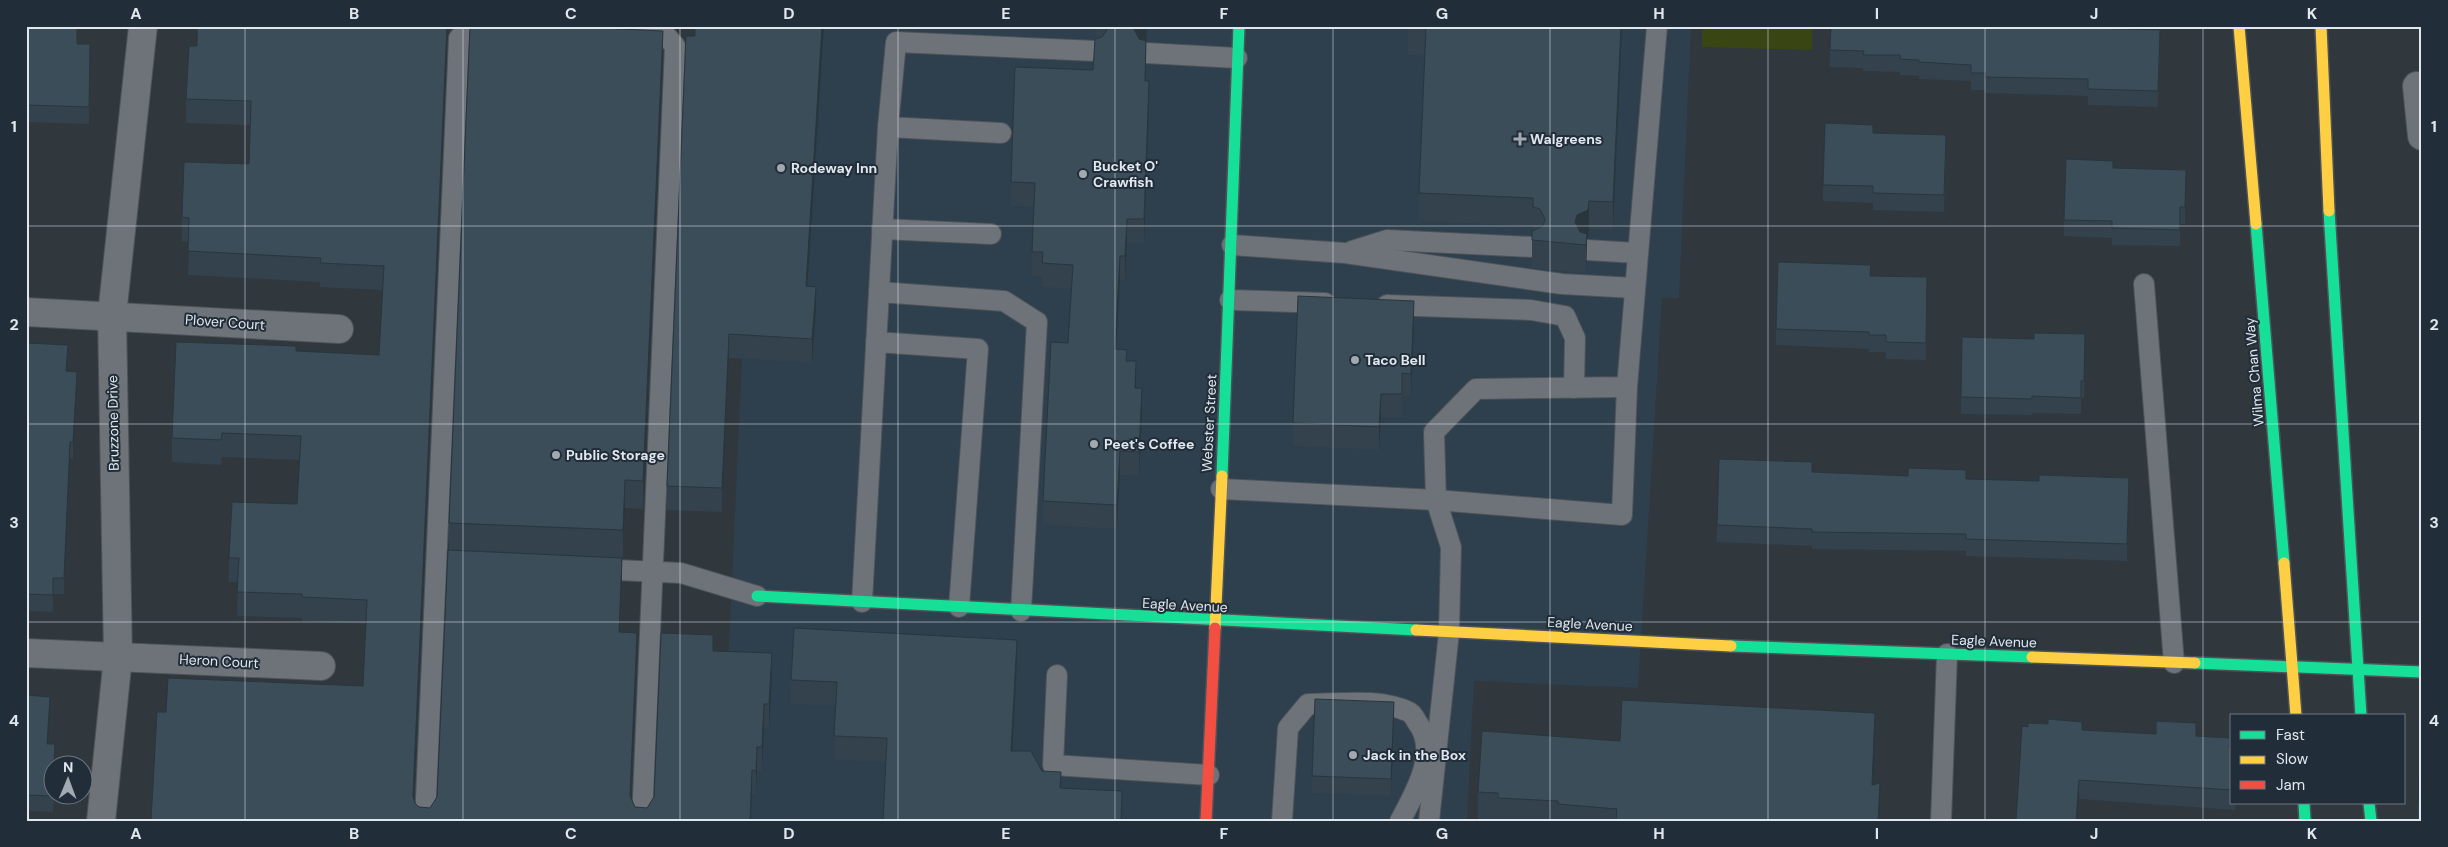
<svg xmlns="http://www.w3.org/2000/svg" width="2448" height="847" font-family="'DM Sans',sans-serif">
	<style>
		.built { fill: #2e3f4d }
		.pitch { fill: #394613 }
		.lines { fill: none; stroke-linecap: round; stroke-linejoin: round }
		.lane-casing { stroke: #4d5358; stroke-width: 22 }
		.street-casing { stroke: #4d5358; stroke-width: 30 }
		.fast-casing { stroke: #4d5358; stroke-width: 14 }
		.slow-casing { stroke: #4d5358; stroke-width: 14 }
		.jam-casing { stroke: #4d5358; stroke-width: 14 }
		.lane { stroke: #6d7378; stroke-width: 20 }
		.street { stroke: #6d7378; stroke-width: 28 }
		.fast { stroke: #16e098; stroke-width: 11 }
		.slow { stroke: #ffcf43; stroke-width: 11 }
		.jam { stroke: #f24e42; stroke-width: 11 }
		.wall { fill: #33424d }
		.shaded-wall { fill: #29363e }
		.building { fill: #3b4d59; stroke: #29363e }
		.grid { fill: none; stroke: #e0e7ef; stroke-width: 1; stroke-opacity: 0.55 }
		.poi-dot { fill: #a2a9b1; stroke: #212d38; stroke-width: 2 }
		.labels { text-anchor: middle; stroke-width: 4; stroke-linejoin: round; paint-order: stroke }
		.poi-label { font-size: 14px; font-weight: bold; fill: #e0e7ef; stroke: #212d38; text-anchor: start }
		.street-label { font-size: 14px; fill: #e0e7ef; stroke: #212d38 }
		.neatline { fill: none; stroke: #e0e7ef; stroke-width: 2 }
		.grid-label { font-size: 16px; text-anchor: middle; font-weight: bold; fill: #e0e7ef }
	</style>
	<rect width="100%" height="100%" fill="#30373d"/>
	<polygon class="built" points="757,26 1691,26 1679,298 1662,298 1638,688 1474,681 1467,821 721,821"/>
	<polygon class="pitch" points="1702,26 1812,26 1812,50 1702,47"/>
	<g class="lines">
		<defs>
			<g id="lane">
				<polyline points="585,26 661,30 675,46 642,821"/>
				<polyline points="1146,53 1237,58"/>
				<polyline points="888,127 1001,133"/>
				<polyline points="882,229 991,234"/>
				<polyline points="1232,245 1345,253 1562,284 1634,288"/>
				<polyline points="1587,250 1637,253"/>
				<polyline points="1352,251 1387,240 1533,247"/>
				<polyline points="2144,284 2174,663"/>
				<polyline points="879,292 1004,301 1037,322 1021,611"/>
				<polyline points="1230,300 1325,303"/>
				<polyline points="1387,305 1531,310 1565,316 1575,338 1574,388"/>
				<polyline points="876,342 978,349 959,607"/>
				<polyline points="1221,489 1436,500 1434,432 1476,389 1627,387 1657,26"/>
				<polyline points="595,569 681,573 757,596"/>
				<polyline points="862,602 888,127 896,42 1096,51"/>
				<polyline points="1057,675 1053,765 1209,775"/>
				<polyline points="425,821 459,38 472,26"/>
				<path d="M1282 821 1288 728 1308 704C1339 704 1378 698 1407 711 1411 712 1415 718 1417 722 1440 751 1415 793 1400 821"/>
				<polyline points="1429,821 1449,632 1451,547 1436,500 1622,515 1627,387"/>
				<polyline points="1941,821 1947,654"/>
			</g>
			<g id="street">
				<polyline points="2417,86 2422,136"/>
				<polyline points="26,312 339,329"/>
				<polyline points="26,653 321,666"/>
				<polyline points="101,821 118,657 112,315 143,26"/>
			</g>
			<g id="fast">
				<polyline points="2329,211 2361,716"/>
				<polyline points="2256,224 2284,563"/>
				<polyline points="1222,476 1239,26"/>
				<polyline points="757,596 1416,630"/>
				<polyline points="1731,646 2032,657"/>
				<polyline points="2195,663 2422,672"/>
				<polyline points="2304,803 2305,821"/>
				<polyline points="2369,803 2371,821"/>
			</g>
			<g id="slow">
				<polyline points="2239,26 2256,224"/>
				<polyline points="2321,26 2329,211"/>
				<polyline points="2284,563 2296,716"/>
				<polyline points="1215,628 1222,476"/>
				<polyline points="1416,630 1731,646"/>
				<polyline points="2032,657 2195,663"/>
			</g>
			<polyline id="jam" points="1206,821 1215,628"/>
		</defs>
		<use href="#lane" class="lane-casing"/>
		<use href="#street" class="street-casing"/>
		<use href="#fast" class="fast-casing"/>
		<use href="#slow" class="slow-casing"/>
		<use href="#jam" class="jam-casing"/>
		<use href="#lane" class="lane"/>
		<use href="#street" class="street"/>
		<use href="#fast" class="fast"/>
		<use href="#slow" class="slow"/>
		<use href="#jam" class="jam"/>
	</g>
	<g class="wall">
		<polygon points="26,26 77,44 90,61 89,124 26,122"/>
		<polygon points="824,26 808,286 816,311 812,363 729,358 722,512 667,510 667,486 695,36"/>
		<polygon points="1096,26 1147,26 1146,41 1146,42 1145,81 1149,105 1144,243 1127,243 1125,280 1120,280 1116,349 1127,361 1136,388 1142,412 1139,476 1120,475 1117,529 1043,525 1043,501 1068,343 1071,289 1042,287 1042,276 1032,276 1032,252 1034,207 1011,206 1011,182 1093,70 1096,38"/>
		<polygon points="1622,26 1613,230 1589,229 1588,238 1587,239 1586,273 1532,268 1532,240 1533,226 1419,221 1419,193 1425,56 1408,55 1408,27"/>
		<polygon points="2088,26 2088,28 2160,47 2158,107 2088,105 2088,96 1985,93 1985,90 1971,90 1971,81 1919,79 1919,76 1900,75 1900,72 1863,71 1863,68 1830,67 1830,50"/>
		<polygon points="197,46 447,49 414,800 415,803 419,807 430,808 437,797 449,550 449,523 663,59 643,509 625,508 623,558 622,558 622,582 620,632 637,657 631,798 635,807 647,808 654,797 713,651 772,677 769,728 764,728 762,771 757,771 756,795 752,794 751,821 151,821 166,712 363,686 366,624 302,621 302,618 237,616 238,582 229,582 229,558 297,504 299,460 222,457 221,465 172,462 172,438 296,351 379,355 383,290 320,287 320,282 188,275 189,242 182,241 182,217 249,164 250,125 186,123 186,99"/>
		<polygon points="1873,133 1946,152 1944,212 1873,210 1873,203 1823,201 1823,185"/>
		<polygon points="2113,168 2186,187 2185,224 2180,224 2180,246 2112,245 2112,238 2064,236 2064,220"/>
		<polygon points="1871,276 1927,294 1926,360 1886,359 1886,352 1869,352 1869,349 1776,345 1776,329"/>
		<polygon points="1414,324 1411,397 1402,396 1402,417 1381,417 1379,450 1293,446 1293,423"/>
		<polygon points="26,343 68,361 67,371 77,389 73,459 70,458 64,594 53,594 53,612 26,611"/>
		<polygon points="2085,351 2084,398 2081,398 2081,414 2032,413 2032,415 1961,414 1961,397"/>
		<polygon points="1812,472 1966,479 2129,494 2127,561 1966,556 1966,551 1812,549 1812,546 1717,542 1717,525"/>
		<polygon points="1017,664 1012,751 1042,771 1061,788 1122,791 1122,821 883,821 885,762 834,760 836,706 791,704 791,680"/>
		<polygon points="26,695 50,713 48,744 54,794 53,812 26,811"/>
		<polygon points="1394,719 1391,796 1312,793 1312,776"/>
		<polygon points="2082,730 2196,736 2232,748 2232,803 2236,803 2235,810 2079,799 2078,821 2016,821"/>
		<polygon points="2422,736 2422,820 2418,820 2418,804"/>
		<polygon points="1875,740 1873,785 1880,811 1879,821 1498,821 1478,820 1478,792 1620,741"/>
	</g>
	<g class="shaded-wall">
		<polygon points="447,26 447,49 413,820 413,796"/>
		<polygon points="822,26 824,26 806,310 806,286"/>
		<polygon points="1135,26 1147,26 1146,41 1146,42 1145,105 1134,29"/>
		<polygon points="1621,26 1622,26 1613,230 1613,202"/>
		<polygon points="663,31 663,59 643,509 643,481"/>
		<polygon points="1149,81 1149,105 1144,243 1144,219"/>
		<polygon points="2186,170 2186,187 2185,224 2185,207"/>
		<polygon points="1589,201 1589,229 1588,238 1587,239 1586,273 1586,245 1575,222 1577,215"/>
		<polygon points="1127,219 1127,243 1125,280 1125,256"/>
		<polygon points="1120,256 1120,280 1115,373 1115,349"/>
		<polygon points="816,287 816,311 812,363 812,339"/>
		<polygon points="1414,301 1414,324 1411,397 1411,374"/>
		<polygon points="729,334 729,358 722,512 722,488"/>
		<polygon points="68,345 68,361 66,388 66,371"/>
		<polygon points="1136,361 1136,385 1135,412 1135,388"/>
		<polygon points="77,372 77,389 73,459 73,442"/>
		<polygon points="1142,388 1142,412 1139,476 1139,452"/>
		<polygon points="1381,394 1381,417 1379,450 1379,427"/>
		<polygon points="70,442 70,458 64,594 64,578"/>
		<polygon points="1120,451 1120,475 1117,529 1117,505"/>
		<polygon points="2129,478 2129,494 2127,561 2127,544"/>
		<polygon points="625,480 625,508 623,558 623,530"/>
		<polygon points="622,558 622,582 619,656 619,632"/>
		<polygon points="637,633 637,657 630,820 630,796"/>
		<polygon points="1017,640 1017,664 1011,775 1011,751"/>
		<polygon points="772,653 772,677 769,728 769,704"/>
		<polygon points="50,697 50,713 47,760 47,744"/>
		<polygon points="1394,702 1394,719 1391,796 1391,779"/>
		<polygon points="764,704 764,728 762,771 762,747"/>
		<polygon points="1875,713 1875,740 1872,813 1872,785"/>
		<polygon points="757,747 757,771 756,795 756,771"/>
		<polygon points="752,770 751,821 750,821"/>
		<polygon points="2079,780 2079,799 2078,821 2076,821"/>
		<polygon points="1880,783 1880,811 1879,821 1878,821"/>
		<polygon points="1122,791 1122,821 1121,821"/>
	</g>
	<g class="building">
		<polygon points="26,26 77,26 77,44 90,44 89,107 26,105"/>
		<polygon points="197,26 447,26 413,796 415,803 419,807 430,808 437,797 448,550 622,558 619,632 637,633 630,796 635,807 647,808 654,797 661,633 713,635 713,651 772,653 769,704 764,704 762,747 757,747 756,771 752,770 750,821 151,821 157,712 166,712 168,678 363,686 367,600 302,597 302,594 237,592 239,558 229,558 232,502 297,504 301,436 222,433 221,440 172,438 176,342 296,346 296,351 379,355 384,266 320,263 321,258 188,251 189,218 182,217 184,162 249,164 251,101 186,99 189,46 197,46"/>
		<polygon points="470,26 559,26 663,31 643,481 625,480 623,530 449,523"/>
		<polygon points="695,26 822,26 806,286 816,287 812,339 729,334 722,488 667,486 686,36 695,36"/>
		<polygon points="1107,26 1135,26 1134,29 1139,39 1146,41 1145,81 1149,81 1144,219 1127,219 1125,256 1120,256 1115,349 1127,350 1126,361 1136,361 1135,388 1142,388 1139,452 1120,451 1117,505 1043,501 1051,342 1068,343 1073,265 1042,263 1043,252 1032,252 1035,183 1011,182 1015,67 1093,70 1095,39 1102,37 1108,28"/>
		<polygon points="1408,26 1621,26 1613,202 1589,201 1588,210 1577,215 1575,222 1580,232 1587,234 1586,245 1532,240 1532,231 1543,226 1545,219 1540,209 1533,207 1533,198 1419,193 1426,28 1408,27"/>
		<polygon points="1831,26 2088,26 2088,28 2160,30 2158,91 2088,89 2088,79 1985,77 1986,73 1971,73 1971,65 1919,62 1919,60 1900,59 1900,55 1863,55 1864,51 1830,50"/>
		<polygon points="1825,123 1873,125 1873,133 1946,135 1944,195 1873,193 1873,186 1823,185"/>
		<polygon points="2066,159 2113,161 2113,168 2186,170 2185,207 2180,207 2180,230 2112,228 2112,221 2064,220"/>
		<polygon points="1778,262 1871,265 1870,276 1927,277 1926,343 1886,342 1886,335 1869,335 1869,332 1776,329"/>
		<polygon points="1298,296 1414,301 1411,374 1402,373 1402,394 1381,394 1379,427 1293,423"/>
		<polygon points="2034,333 2085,334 2084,381 2081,381 2081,398 2032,396 2032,399 1961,397 1962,337 2034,339"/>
		<polygon points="26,343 68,345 66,371 77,372 73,442 70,442 64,578 53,578 53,595 26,594"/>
		<polygon points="1719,459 1812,462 1812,472 1908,476 1908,468 1966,470 1966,479 2039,481 2039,475 2129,478 2127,544 1966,539 1966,534 1812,532 1812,529 1717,525"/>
		<polygon points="794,628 1017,640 1011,751 1031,751 1042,771 1061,772 1060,788 1122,791 1121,821 883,821 887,738 834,736 837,682 791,680"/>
		<polygon points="26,695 50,697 47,744 55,744 54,764 52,764 53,796 26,795"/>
		<polygon points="1315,699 1394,702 1391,779 1312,776"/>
		<polygon points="1622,700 1875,713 1872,785 1880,783 1878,821 1616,821 1617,809 1558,804 1558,801 1498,798 1498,793 1478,792 1482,731 1620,741"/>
		<polygon points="2048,719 2082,722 2082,730 2156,734 2156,721 2196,723 2196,736 2230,738 2229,748 2232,748 2232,790 2079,780 2076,821 2016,821 2022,726 2028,727 2028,723 2048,724"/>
		<polygon points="2421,736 2422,736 2422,804 2418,804"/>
	</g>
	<path class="grid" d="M245 26V821M463 26V821M680 26V821M898 26V821M1115 26V821M1333 26V821M1550 26V821M1768 26V821M1985 26V821M2203 26V821M26 226H2422M26 424H2422M26 622H2422"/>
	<g class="poi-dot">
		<path d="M1517.5 131.5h5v5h5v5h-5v5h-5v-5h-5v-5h5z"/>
		<circle cx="781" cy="168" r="5"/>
		<circle cx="1083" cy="174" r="5"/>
		<circle cx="1355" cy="360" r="5"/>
		<circle cx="1094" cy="444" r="5"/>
		<circle cx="556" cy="455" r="5"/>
		<circle cx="1353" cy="755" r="5"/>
	</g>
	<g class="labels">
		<g class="poi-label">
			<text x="1530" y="144">Walgreens</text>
			<text x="1093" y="171">Bucket O'<tspan x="1093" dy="16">Crawfish</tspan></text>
			<text x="791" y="173">Rodeway Inn</text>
			<text x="1365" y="365">Taco Bell</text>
			<text x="1104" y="449">Peet's Coffee</text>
			<text x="566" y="460">Public Storage</text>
			<text x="1363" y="760">Jack in the Box</text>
		</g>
		<g class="street-label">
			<text transform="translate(225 322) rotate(4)" y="5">Plover Court</text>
			<text transform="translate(2254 372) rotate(-95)" y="5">Wilma Chan Way</text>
			<text transform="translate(113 423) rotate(-91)" y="5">Bruzzone Drive</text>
			<text transform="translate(1209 423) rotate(-87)" y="5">Webster Street</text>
			<text transform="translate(1185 605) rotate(3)" y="5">Eagle Avenue</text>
			<text transform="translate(1590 624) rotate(3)" y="5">Eagle Avenue</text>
			<text transform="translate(1994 641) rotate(2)" y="5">Eagle Avenue</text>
			<text transform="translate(219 661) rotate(3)" y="5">Heron Court</text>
		</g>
	</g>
	<rect width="2448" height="847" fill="none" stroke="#212d38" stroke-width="55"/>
	<rect x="2230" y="714" width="175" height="90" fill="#212d38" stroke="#6d7781"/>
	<rect x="2240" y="731" width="25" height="8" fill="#16e098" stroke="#6d7781"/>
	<text x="2276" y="740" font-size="15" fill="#e0e7ef">Fast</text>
	<rect x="2240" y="756" width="25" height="8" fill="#ffcf43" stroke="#6d7781"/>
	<text x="2276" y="764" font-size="15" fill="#e0e7ef">Slow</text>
	<rect x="2240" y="781" width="25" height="8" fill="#f24e42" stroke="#6d7781"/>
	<text x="2276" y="790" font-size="15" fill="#e0e7ef">Jam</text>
	<g transform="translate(68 780) rotate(1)"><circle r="24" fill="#212d38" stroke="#6d7781"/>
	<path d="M0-4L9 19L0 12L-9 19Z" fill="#a2a9b1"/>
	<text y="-8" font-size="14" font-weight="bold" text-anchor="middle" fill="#e0e7ef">N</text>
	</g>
	<rect x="28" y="28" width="2392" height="792" class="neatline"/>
	<g class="grid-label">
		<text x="136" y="19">A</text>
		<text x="354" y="19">B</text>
		<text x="571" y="19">C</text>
		<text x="789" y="19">D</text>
		<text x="1006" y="19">E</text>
		<text x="1224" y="19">F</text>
		<text x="1442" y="19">G</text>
		<text x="1659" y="19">H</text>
		<text x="1877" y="19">I</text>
		<text x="2094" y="19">J</text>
		<text x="2312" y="19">K</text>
		<text x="14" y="132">1</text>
		<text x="2434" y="132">1</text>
		<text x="14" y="330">2</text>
		<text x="2434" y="330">2</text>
		<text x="14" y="528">3</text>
		<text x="2434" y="528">3</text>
		<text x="14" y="726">4</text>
		<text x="2434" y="726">4</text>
		<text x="136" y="839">A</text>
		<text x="354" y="839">B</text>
		<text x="571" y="839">C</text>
		<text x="789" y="839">D</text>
		<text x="1006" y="839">E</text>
		<text x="1224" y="839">F</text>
		<text x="1442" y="839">G</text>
		<text x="1659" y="839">H</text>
		<text x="1877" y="839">I</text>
		<text x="2094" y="839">J</text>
		<text x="2312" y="839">K</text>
	</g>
</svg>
